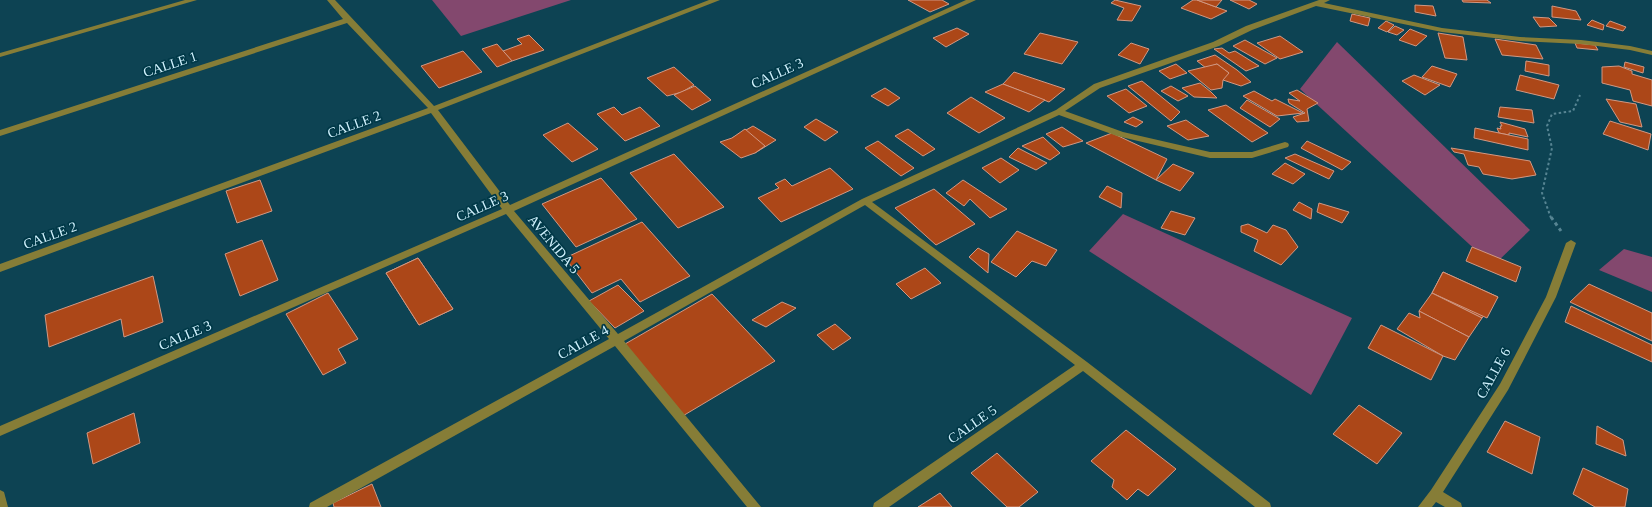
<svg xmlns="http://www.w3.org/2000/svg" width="1652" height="507" font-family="'Times New Roman',serif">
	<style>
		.green { fill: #83486e }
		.building { fill: #ac4718; stroke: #d19883 }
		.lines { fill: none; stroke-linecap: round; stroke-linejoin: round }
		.path-far1 { stroke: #578593; stroke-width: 2; stroke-dasharray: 2.5 2.5; stroke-linecap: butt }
		.path { stroke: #578593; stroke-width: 3; stroke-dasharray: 3.5 3.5; stroke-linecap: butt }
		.minor { fill: #867d37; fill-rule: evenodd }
		.labels { text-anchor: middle; stroke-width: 3.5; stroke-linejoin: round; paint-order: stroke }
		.street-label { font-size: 14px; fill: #d1f2fe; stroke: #003948 }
	</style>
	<rect width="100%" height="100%" fill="#0d4353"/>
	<g class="green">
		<polygon points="432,0 571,0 461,36"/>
		<polygon points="1337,42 1530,230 1493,266 1300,89"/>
		<polygon points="1123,214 1352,318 1311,395 1089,251"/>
		<polygon points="1624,249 1652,257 1652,292 1599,270"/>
	</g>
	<g class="building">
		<polygon points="908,0 942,0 949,4 930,12"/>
		<polygon points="1115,0 1141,6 1132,21 1117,20 1124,8 1111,3"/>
		<polygon points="1193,0 1197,0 1227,11 1211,19 1181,8"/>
		<polygon points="1197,0 1222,0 1216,7"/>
		<polygon points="1230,0 1249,0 1257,4 1249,9"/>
		<polygon points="1462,0 1487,0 1491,3 1463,2"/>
		<polygon points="1415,5 1433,6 1436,16 1415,12"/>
		<polygon points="1552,6 1576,11 1581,20 1552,17"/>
		<polygon points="1352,14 1370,18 1368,26 1350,21"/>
		<polygon points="1533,17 1549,18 1557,26 1540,27"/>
		<polygon points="1592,20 1604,25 1603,30 1587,25"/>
		<polygon points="1386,21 1394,25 1387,32 1378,28"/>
		<polygon points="1610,21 1626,27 1623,31 1606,26"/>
		<polygon points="1395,26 1404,30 1397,35 1388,32"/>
		<polygon points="957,28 969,34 946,47 933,38"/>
		<polygon points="1410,29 1427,36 1416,46 1399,40"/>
		<polygon points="1040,33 1078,42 1062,64 1024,54"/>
		<polygon points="1438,33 1463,37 1467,60 1445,58"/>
		<polygon points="529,35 544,50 512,61 503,51 522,44 517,39"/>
		<polygon points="1280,36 1303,52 1280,59 1257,43"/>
		<polygon points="1495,39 1536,45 1543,59 1502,55"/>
		<polygon points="1245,40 1277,58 1265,64 1233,46"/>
		<polygon points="1131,43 1149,49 1140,64 1118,55"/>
		<polygon points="1575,43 1595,45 1598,50 1577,48"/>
		<polygon points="497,44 512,61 497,67 482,49"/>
		<polygon points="1222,48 1229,53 1235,51 1259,66 1246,71 1214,49"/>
		<polygon points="463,51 482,72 439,88 421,66"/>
		<polygon points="1215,55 1237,70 1251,82 1241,86 1223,80 1221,77 1229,73 1217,64 1206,68 1197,61"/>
		<polygon points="1526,61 1549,65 1549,76 1525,71"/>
		<polygon points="1625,62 1644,67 1643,73 1624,67"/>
		<polygon points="1176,64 1187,73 1170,79 1159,71"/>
		<polygon points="1217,64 1229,73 1223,80 1222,88 1211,90 1188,71"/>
		<polygon points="1432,66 1457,74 1450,87 1422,77"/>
		<polygon points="1619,66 1632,71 1632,74 1652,80 1652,106 1633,101 1630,90 1602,83 1602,67"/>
		<polygon points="674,67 694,85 682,92 667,96 647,78"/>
		<polygon points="1014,72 1065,89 1049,102 1003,84"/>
		<polygon points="1414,75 1440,85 1425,95 1402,81"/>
		<polygon points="1520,75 1559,85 1554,99 1516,90"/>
		<polygon points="1142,81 1180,112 1171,121 1128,86"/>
		<polygon points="1200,83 1211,92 1217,98 1194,97 1182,88"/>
		<polygon points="1003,84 1045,100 1029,112 985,92"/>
		<polygon points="695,86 711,100 692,110 674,95"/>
		<polygon points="1171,86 1188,96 1178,101 1161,91"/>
		<polygon points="885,88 900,98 888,106 871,96"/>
		<polygon points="1126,89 1147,106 1129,113 1107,96"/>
		<polygon points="1297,90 1318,103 1307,109 1309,121 1297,122 1293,117 1305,113 1289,103 1288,99 1300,101 1289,93"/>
		<polygon points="1254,91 1272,101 1275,99 1303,113 1277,116 1243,96"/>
		<polygon points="971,97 1005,118 979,133 947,113"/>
		<polygon points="1606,99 1636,104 1642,127 1620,122"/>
		<polygon points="1247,100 1280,119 1270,127 1240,108"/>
		<polygon points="1226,105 1268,133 1252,142 1208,110"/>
		<polygon points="614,107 622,115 640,107 660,126 625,141 597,114"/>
		<polygon points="1500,107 1532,110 1534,123 1498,117"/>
		<polygon points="1133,117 1143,122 1136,127 1124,122"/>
		<polygon points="816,119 838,132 825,141 804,127"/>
		<polygon points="1186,120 1209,136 1188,140 1167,126"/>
		<polygon points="1610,121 1651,134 1648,150 1603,134"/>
		<polygon points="1500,122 1525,129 1528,137 1509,133 1509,135 1499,133 1497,128 1501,129 1500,126 1502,126"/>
		<polygon points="568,123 598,149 572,162 543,135"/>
		<polygon points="753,126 776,140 755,153 732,138"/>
		<polygon points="1062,127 1083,141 1063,147 1046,134"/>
		<polygon points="1475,128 1528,139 1528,150 1474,138"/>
		<polygon points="745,129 765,146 755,153 741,158 720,142 732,138"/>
		<polygon points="908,129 935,149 923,156 895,136"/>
		<polygon points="1112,133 1167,159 1156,180 1086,143"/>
		<polygon points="1043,137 1060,153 1050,160 1022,146"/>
		<polygon points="878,141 914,168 901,176 865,148"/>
		<polygon points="1307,141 1351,162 1342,170 1301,148"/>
		<polygon points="1018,148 1047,163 1036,170 1009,157"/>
		<polygon points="1451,148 1530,161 1536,175 1512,179 1483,174 1479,167 1468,165 1464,154 1454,152"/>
		<polygon points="674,154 724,207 678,228 630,173"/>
		<polygon points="1295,154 1334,171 1329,179 1285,158"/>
		<polygon points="1001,158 1019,170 1000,183 982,168"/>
		<polygon points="1285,163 1305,174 1293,184 1272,174"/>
		<polygon points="1173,164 1194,173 1180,191 1156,180"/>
		<polygon points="830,168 853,189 781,222 758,198 779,188 775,184 785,179 792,186"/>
		<polygon points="601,178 637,219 576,247 542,204"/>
		<polygon points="260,180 272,211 237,223 226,191"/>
		<polygon points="963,180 1007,209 990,218 970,199 964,206 946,193"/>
		<polygon points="1107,186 1122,193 1121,208 1099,197"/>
		<polygon points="934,189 975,224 936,245 895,208"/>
		<polygon points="1299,202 1312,209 1311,219 1293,210"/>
		<polygon points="1319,203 1349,212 1342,223 1317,212"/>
		<polygon points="1171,211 1195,218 1185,235 1161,228"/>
		<polygon points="642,222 690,276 640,302 621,279 592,293 565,258"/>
		<polygon points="1248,224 1267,233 1273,225 1286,230 1298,247 1281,265 1254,251 1258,240 1241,232 1241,226"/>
		<polygon points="1017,231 1057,250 1046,266 1032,261 1016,277 991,262"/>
		<polygon points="262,240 278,280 240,296 225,254"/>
		<polygon points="1472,247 1521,267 1516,282 1466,261"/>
		<polygon points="978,248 989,254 988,273 969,257"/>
		<polygon points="418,258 453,309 419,325 386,273"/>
		<polygon points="418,258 453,309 419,325 386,273"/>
		<polygon points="925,268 941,283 911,299 896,284"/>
		<polygon points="1443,272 1498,297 1482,318 1432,293"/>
		<polygon points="1443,272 1498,297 1487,318 1432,293"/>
		<polygon points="153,276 163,322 124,337 121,319 49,347 45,315"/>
		<polygon points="1589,284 1652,313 1652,341 1570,302"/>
		<polygon points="618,285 644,311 615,328 589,301"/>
		<polygon points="328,293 358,339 338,349 346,363 323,375 286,314"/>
		<polygon points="1432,293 1482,318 1469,337 1419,311"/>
		<polygon points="712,294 775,361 681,417 625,344"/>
		<polygon points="782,302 796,308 766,327 752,320"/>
		<polygon points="1571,306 1652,345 1652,362 1565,322"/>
		<polygon points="1419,311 1469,337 1455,360 1443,356 1397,329 1409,313 1420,318"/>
		<polygon points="835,324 851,338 833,350 817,335"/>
		<polygon points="1381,325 1443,356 1431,380 1368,348"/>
		<polygon points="1359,405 1402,433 1377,464 1333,434"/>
		<polygon points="134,413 140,443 93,464 87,433"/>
		<polygon points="1505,421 1540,437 1532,474 1487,452"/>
		<polygon points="1597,426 1623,440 1626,456 1596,444"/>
		<polygon points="1126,430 1176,469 1148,496 1138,489 1127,500 1112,487 1114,480 1091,461"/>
		<polygon points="997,453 1038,492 1019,507 1007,507 971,473"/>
		<polygon points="1583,468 1628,489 1625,507 1595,507 1573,494"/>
		<polygon points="372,484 381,507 334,507 333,503"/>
		<polygon points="940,493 952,507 918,507"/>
	</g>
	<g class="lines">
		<polyline class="path-far1" points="1551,218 1542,193 1552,148 1547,126 1552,114 1573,111 1580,95"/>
		<polyline class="path" points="1551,217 1561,231"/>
		<g class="minor">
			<polygon points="185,0 197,0 0,57 0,53"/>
			<polygon points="327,0 335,0 434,106 709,0 720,0 438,110 510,205 966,0 976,0 514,211 618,334 862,199 1056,110 1094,84 1213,42 1246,26 1319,0 1330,0 1324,3 1442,28 1520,37 1581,40 1630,46 1652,51 1652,55 1630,50 1581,44 1520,41 1442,32 1316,6 1252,30 1219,46 1100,88 1065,111 1123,132 1210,152 1252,152 1285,142 1288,143 1289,145 1288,147 1252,158 1210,158 1117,136 1059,115 872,202 1087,362 1270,503 1271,507 1255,507 1083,371 889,507 873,507 874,503 1075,365 865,205 624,341 761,507 747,507 615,346 327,507 309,507 310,503 609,339 506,214 0,436 0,426 502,209 431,113 0,272 0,264 428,108 347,23 0,136 0,130 343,19"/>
			<polygon points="1571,240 1576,243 1556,297 1508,390 1443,492 1461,503 1462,507 1445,507 1436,502 1432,507 1418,507 1431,490 1500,384 1546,297 1566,243"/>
			<polygon points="0,490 4,492 8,507 0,507"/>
		</g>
	</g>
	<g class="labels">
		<g class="street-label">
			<text transform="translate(170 64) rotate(-18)" y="5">CALLE 1</text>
			<text transform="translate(777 73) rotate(-24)" y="5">CALLE 3</text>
			<text transform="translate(354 124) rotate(-20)" y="5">CALLE 2</text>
			<text transform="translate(482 206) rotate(-24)" y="5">CALLE 3</text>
			<text transform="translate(50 235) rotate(-20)" y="5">CALLE 2</text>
			<text transform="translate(554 244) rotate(50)" y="5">AVENIDA 5</text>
			<text transform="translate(185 335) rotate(-23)" y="5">CALLE 3</text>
			<text transform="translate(583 342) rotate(-29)" y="5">CALLE 4</text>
			<text transform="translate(1493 373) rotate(-61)" y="5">CALLE 6</text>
			<text transform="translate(972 424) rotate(-35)" y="5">CALLE 5</text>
		</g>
	</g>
</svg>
